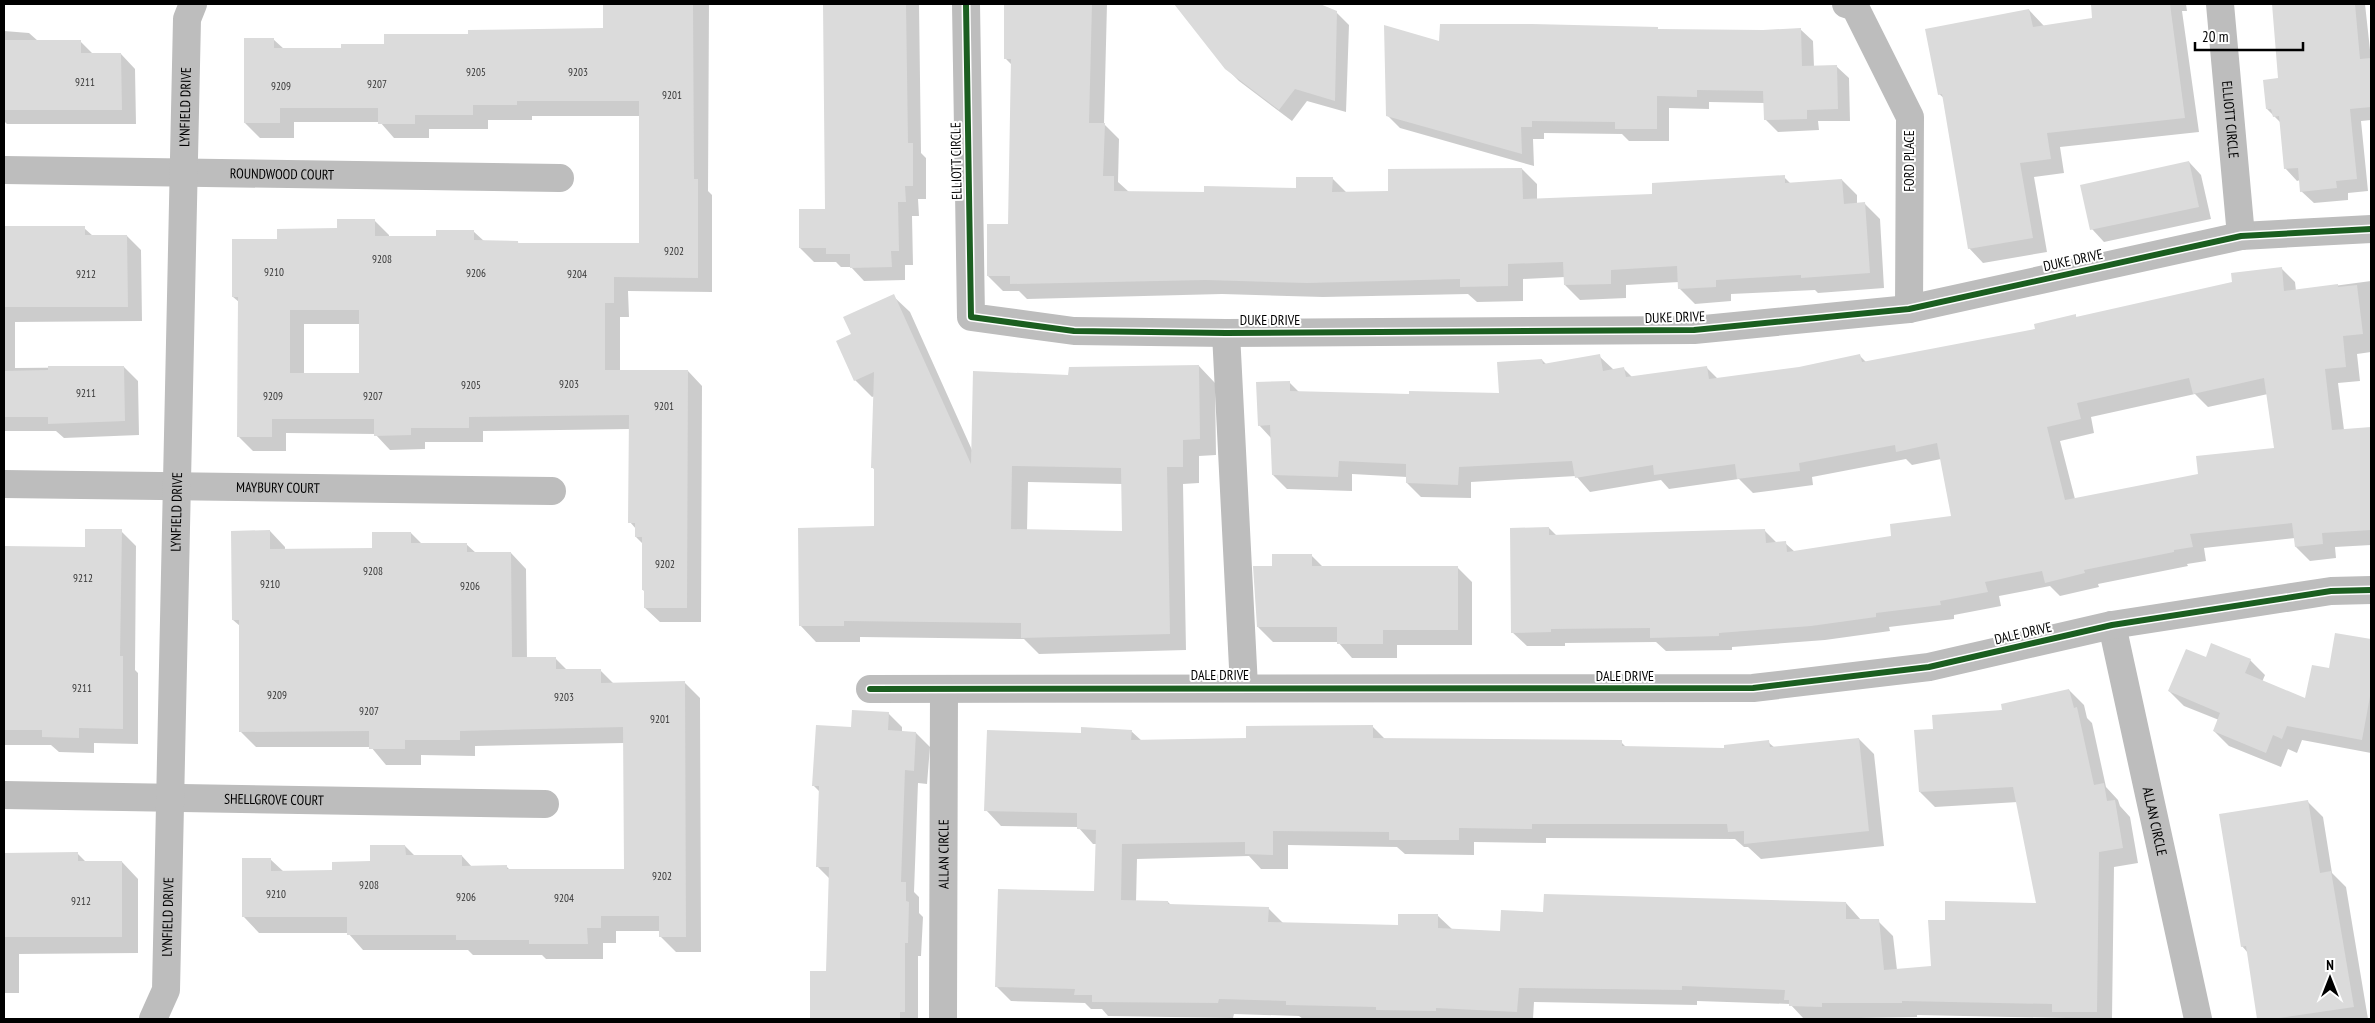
<svg xmlns="http://www.w3.org/2000/svg" width="2375" height="1023" font-family="'PT Sans Narrow',sans-serif">
	<style>
		.shadow { fill: #0003; fill-rule: evenodd }
		.building { fill: #dbdbdb; fill-rule: evenodd }
		.lines { fill: none; stroke-linecap: round; stroke-linejoin: round }
		.minor { stroke: #bdbdbd; stroke-width: 28 }
		.cycleway-casing { stroke: #fff; stroke-width: 9 }
		.cycleway { stroke: #1b5e20; stroke-width: 6 }
		.labels { text-anchor: middle; stroke-width: 4; stroke-linejoin: round; paint-order: stroke }
		.number-label { font-size: 11px; fill: #373737 }
		.street-label { font-size: 14px; fill: #000; stroke: #fff }
	</style>
	<rect width="100%" height="100%" fill="#fff"/>
	<g class="shadow">
		<path d="M605 4H709L708 191 712 195V292L628 291 629 317H620V371H688L702 386 701 622H660L645 608V592L643 590V544L636 537V529L630 522V429L483 431V442H425V449L390 450 375 434 286 433V451H253L238 436 239 302 233 297 279 240 338 230 374 220 389 235V238H437L473 231 484 241 517 242 520 244H641V116H532V120H488V129H429V138H394L380 122H294V138H260L245 123 273 39 284 49H342L469 36 605 29ZM304 324H361V374H304Z"/>
		<polygon points="824,4 919,4 921,153 926,158 926,199 918,199 919,216 912,216 913,265 905,265 905,280 864,281 851,267 841,267 836,262 814,262 800,248 826,210"/>
		<polygon points="1006,4 1107,4 1104,124 1119,139 1118,182 1129,192 1205,193 1297,190 1332,178 1347,193 1389,192 1522,169 1537,184 1537,200 1654,195 1784,177 1791,184 1842,180 1857,195 1857,204 1865,204 1880,219 1884,288 1818,293 1815,290 1731,294 1731,301 1695,304 1679,288 1679,282 1626,285 1626,298 1580,300 1565,285 1565,277 1523,279 1523,301 1477,302 1468,294 1323,297 1222,294 1027,299 1019,291 1003,291 988,276 1009,226 1012,65 1006,59"/>
		<polygon points="1181,4 1318,4 1325,9 1336,12 1349,25 1346,112 1307,101 1292,121 1239,81 1226,68 1178,6"/>
		<polygon points="2092,4 2186,4 2187,11 2182,11 2199,132 2060,147 2064,173 2034,177 2047,252 1983,263 1969,248 1945,99 1939,94 2029,10 2044,26 2094,19"/>
		<polygon points="2273,4 2365,4 2371,59 2371,120 2361,121 2368,191 2348,193 2348,200 2314,203 2301,191 2300,180 2297,181 2285,168 2281,123 2267,109 2280,79"/>
		<polygon points="1657,28 1660,31 1763,32 1800,29 1813,41 1814,67 1836,66 1849,78 1850,121 1818,121 1819,130 1778,132 1765,119 1765,103 1709,102 1709,109 1669,108 1669,141 1629,141 1622,134 1544,133 1544,139 1533,139 1534,166 1400,128 1387,115 1440,42"/>
		<polygon points="4,31 29,33 38,41 80,41 93,54 121,54 135,69 136,124 7,124 4,121"/>
		<polygon points="2189,162 2201,175 2211,219 2104,242 2092,229"/>
		<polygon points="4,227 84,228 93,236 127,236 141,250 142,321 15,322 15,368 124,367 138,381 139,435 64,438 56,431 4,431"/>
		<path d="M2281 268 2295 282 2296 291 2371 281V352L2357 354 2360 381 2338 383 2344 430 2371 428V545L2335 547 2336 558 2310 561 2296 547 2295 538 2204 548 2206 561 2187 564 2188 566 2098 584 2099 587 2060 596 2050 586 1999 596 2001 606 1954 615V619L1889 627 1890 631 1825 640 1732 647V650L1666 651 1656 642 1565 643V646H1527L1512 632 1549 528 1557 536 1765 531 1777 543H1785L1795 552 1893 537 1952 517 1941 459 1912 465 1906 459 1812 477 1813 485 1753 493 1739 479 1669 489 1661 480 1590 492 1576 476 1471 482V498L1421 497 1407 483V477L1352 474V491L1287 489 1273 475 1271 438 1259 425 1289 382 1300 393 1500 395 1542 360 1547 365 1599 356 1614 370 1624 369 1632 377 1706 367 1718 379 1799 368 1860 356 1866 362 2037 330 2075 316 2078 318 2233 283ZM2195 394 2208 407 2268 394 2275 449 2199 475 2075 499 2060 441 2094 433 2091 417Z"/>
		<path d="M893 296 910 312 972 450 1199 366 1215 383 1216 455 1199 456V483L1183 484 1186 650 1039 654 1024 639 860 637V642H816L800 625 875 527V470L872 467 875 396 872 397 855 380 853 334ZM1028 482 1123 484V532L1027 531Z"/>
		<polygon points="121,531 136,546 135,670 138,673 138,744 94,743 94,753 59,752 51,745 4,745 4,548 86,548"/>
		<polygon points="270,531 285,547 285,550 373,549 411,533 422,544 466,544 476,553 511,553 526,569 527,659 556,659 567,670 600,670 614,684 684,682 700,698 701,952 676,952 660,936 660,931 616,931 616,943 603,943 603,959 546,959 542,955 473,955 468,950 363,950 348,933 259,933 244,917 270,859 284,872 334,872 371,862 405,846 415,856 462,856 472,867 506,866 510,870 626,870 624,743 475,746 475,756 421,755 421,765 386,765 371,747 256,747 241,732 240,626 233,620"/>
		<polygon points="1311,555 1323,567 1457,567 1472,582 1472,645 1397,645 1397,658 1352,658 1338,642 1273,642 1258,627 1273,567"/>
		<polygon points="2336,634 2371,641 2371,753 2302,740 2297,753 2288,749 2281,767 2229,746 2214,731 2219,720 2184,706 2169,691 2206,659 2250,660 2265,675 2262,682 2306,700 2330,670"/>
		<polygon points="2069,690 2084,705 2087,718 2092,723 2106,787 2118,800 2120,806 2130,817 2138,863 2114,867 2112,1019 1917,1015 1917,1017 1804,1019 1790,1004 1697,1001 1697,1005 1534,1002 1533,1019 1303,1019 1299,1016 1234,1014 1233,1018 1108,1016 1102,1009 1091,1009 1085,1003 1011,1001 996,986 1095,893 1097,844 1093,844 1078,827 1001,826 986,810 1082,735 1131,731 1142,741 1247,739 1373,727 1385,739 1621,742 1627,748 1726,749 1768,742 1775,748 1859,739 1874,754 1884,846 1761,859 1748,847 1744,847 1735,839 1546,838 1546,843 1474,842 1474,855 1405,854 1397,847 1288,845 1288,869 1261,869 1249,856 1137,859 1136,902 1168,902 1171,905 1268,908 1283,923 1399,927 1437,915 1453,930 1501,932 1545,914 1846,903 1861,920 1878,921 1893,936 1897,970 1932,967 1946,921 2038,904 2018,802 1935,807 1920,792 1935,730"/>
		<polygon points="888,713 902,727 902,732 916,733 930,747 927,784 918,783 914,892 919,897 919,913 923,917 921,956 918,956 918,1019 811,1019 811,972 827,972 830,879 817,866 820,792 813,785 852,729"/>
		<polygon points="2308,802 2323,817 2332,873 2346,887 2368,1019 2259,1019 2248,953 2242,946"/>
		<polygon points="4,853 77,853 86,862 122,862 138,879 138,953 19,954 19,993 4,993"/>
	</g>
	<g class="building">
		<path d="M603 4H693L694 179H698V278L614 277V303H605V370H688L687 608H644V590H642V537H635V523H628L629 415 469 417V428H411V435L374 436V419H272V437H237L238 297H232V239H277V229L337 228V219H375V236H436V230H474V240L518 241V243H639V101H517V105H473V115H415V124H378V108H280V123H244V38H274V48H341V44H384V34H468V30L603 28ZM290 310H359V373H290Z"/>
		<polygon points="823,4 906,4 908,143 913,143 913,186 905,186 906,202 898,202 899,251 891,251 892,267 850,268 850,254 826,254 826,248 799,248 799,209 825,209"/>
		<polygon points="1004,4 1092,4 1089,123 1105,123 1103,176 1114,176 1114,191 1204,192 1204,186 1296,188 1296,177 1333,177 1332,192 1388,191 1388,169 1522,168 1523,199 1652,194 1652,183 1785,175 1785,183 1842,179 1844,204 1865,202 1870,273 1801,278 1801,275 1716,280 1716,287 1678,289 1677,266 1611,270 1611,284 1564,285 1563,262 1508,264 1508,286 1460,287 1460,279 1307,283 1206,280 1010,284 1010,276 987,276 987,224 1008,224 1011,59 1004,59"/>
		<polygon points="1174,4 1320,4 1337,11 1335,101 1295,89 1279,110 1225,69"/>
		<polygon points="2091,4 2170,4 2185,118 2047,133 2051,159 2020,163 2033,238 1968,249 1942,94 1938,95 1925,29 2029,9 2033,27 2092,18"/>
		<polygon points="2272,4 2355,4 2360,59 2371,58 2371,107 2350,109 2357,179 2336,181 2337,188 2300,192 2298,168 2284,169 2279,116 2273,117 2271,109 2266,109 2263,80 2278,78"/>
		<polygon points="1440,24 1532,24 1658,27 1658,29 1763,30 1801,28 1802,66 1837,65 1838,109 1807,110 1807,119 1764,120 1763,91 1697,90 1697,97 1657,96 1657,129 1615,129 1615,122 1532,121 1532,127 1521,127 1522,154 1386,116 1384,25 1439,41"/>
		<polygon points="4,40 81,40 81,53 121,53 122,110 4,110"/>
		<polygon points="2189,161 2199,207 2090,230 2080,185"/>
		<polygon points="4,226 85,226 85,235 127,235 128,307 4,307"/>
		<path d="M2282 267 2284 291 2338 284V287L2357 285 2363 334 2343 336 2346 367 2325 369 2332 430 2371 427V530L2322 533 2323 544 2295 547 2292 523 2190 534 2193 547 2174 550V552L2084 570 2085 573 2045 583 2042 571 1985 582 1988 592 1940 601 1941 605 1876 613V617L1811 626 1719 633V636L1650 638V628L1551 629V632L1511 633 1510 528 1549 527V535L1765 529 1766 543 1786 541 1787 552 1891 536 1890 524 1951 516 1937 443 1896 452 1895 445 1799 463 1800 471 1737 479 1735 464 1654 475 1653 465 1575 478 1572 461 1459 467 1458 485 1406 483V464L1339 461 1338 477 1272 475 1270 425 1258 426 1256 382 1290 381V391L1409 394V391L1499 393 1497 362 1542 359 1543 364 1600 354 1603 371 1624 367 1626 377 1707 366 1709 379 1799 367 1860 354 1862 362 2035 329 2034 324 2076 314V317L2232 282 2231 273ZM2189 378 2193 394 2264 378 2274 448 2196 456 2198 474 2065 500 2047 427 2081 419 2077 403Z"/>
		<path d="M894 294 971 464 973 371 1068 375 1069 367 1199 365 1200 439 1183 440V467H1167L1170 634 1021 638V623L844 621V626H799L798 528 874 526V468H871L874 372 854 381 836 341 851 334 843 317ZM1012 466 1121 468 1122 531 1011 529Z"/>
		<polygon points="48,366 124,366 125,421 48,424 48,417 4,417 4,371 48,370"/>
		<polygon points="85,529 122,529 120,656 123,656 123,729 79,728 79,738 42,737 42,730 4,730 4,546 85,547"/>
		<polygon points="270,530 270,549 372,548 372,532 411,532 411,543 467,543 467,552 511,552 512,657 556,657 556,669 601,669 601,683 685,681 686,937 659,937 659,916 601,916 601,928 587,928 588,944 529,944 529,940 456,940 456,935 347,935 347,917 242,917 242,858 271,858 271,871 332,870 332,862 370,861 370,845 405,845 406,855 462,855 462,866 507,865 507,869 624,869 623,727 460,731 460,740 405,740 405,749 369,749 369,731 239,732 239,620 232,620 231,531"/>
		<polygon points="1272,554 1312,554 1312,566 1458,566 1458,630 1383,630 1383,644 1337,644 1337,627 1257,627 1253,566 1272,566"/>
		<polygon points="2335,633 2371,639 2371,691 2362,740 2287,726 2282,739 2273,735 2266,753 2213,731 2220,713 2168,691 2186,649 2206,657 2211,643 2251,659 2245,673 2305,698 2312,665 2329,668"/>
		<polygon points="2069,689 2074,708 2077,707 2094,785 2104,783 2107,801 2115,800 2123,848 2099,852 2097,1012 2052,1012 2052,1004 1902,1001 1902,1003 1822,1003 1822,1007 1789,1006 1789,1000 1784,1000 1785,990 1682,986 1682,990 1519,988 1517,1012 1436,1008 1436,1011 1376,1010 1376,1007 1286,1005 1286,1001 1219,999 1218,1003 1092,1002 1092,995 1074,995 1075,989 995,987 998,889 1094,891 1096,830 1077,829 1077,813 984,811 987,730 1081,733 1081,727 1132,730 1131,740 1246,738 1246,726 1373,725 1373,738 1622,740 1622,746 1724,748 1724,745 1769,740 1770,747 1859,738 1869,831 1744,844 1744,831 1728,832 1727,824 1532,824 1532,829 1459,828 1459,840 1389,840 1389,832 1273,831 1273,855 1245,854 1245,842 1122,844 1121,900 1168,901 1168,904 1269,907 1268,922 1398,925 1398,914 1438,914 1438,928 1500,931 1501,910 1543,912 1544,894 1846,902 1846,919 1879,919 1884,970 1931,966 1928,920 1945,920 1945,901 2036,903 2013,787 1919,792 1914,730 1933,729 1932,715 2002,710 2001,704"/>
		<polygon points="852,710 889,712 888,730 916,732 914,771 905,770 901,882 906,882 906,901 909,902 908,943 905,943 905,1012 900,1012 900,1019 810,1019 810,971 826,971 829,867 816,867 819,786 812,786 816,725 851,727"/>
		<polygon points="2308,800 2320,873 2331,871 2354,1007 2272,1019 2257,1019 2246,946 2241,947 2219,814"/>
		<polygon points="78,852 78,861 122,861 122,937 4,937 4,853"/>
	</g>
	<g class="lines">
		<g class="minor">
			<polyline points="966,4 971,317 1074,331 1226,333 1694,330 1909,309 2241,236 2371,229"/>
			<polyline points="1846,4 1855,7 1910,117 1909,309"/>
			<path id="s1" d="M2220 4 2241 236"/>
			<path id="s2" d="M4 170 560 178"/>
			<polyline points="1226,333 1244,687"/>
			<path id="s3" d="M4 484 552 491"/>
			<path id="s4" d="M2112 625 2198 1019"/>
			<polyline points="870,689 1753,688 1929,667 2112,625 2331,591 2371,590"/>
			<path id="s5" d="M4 795 545 804"/>
			<path id="s6" d="M153 1019 166 990 187 19 193 4"/>
			<path id="s7" d="M943 1019 944 690"/>
		</g>
		<defs>
			<g id="cycleway">
				<polyline points="966,4 971,317 1074,331 1226,333 1694,330 1909,309 2241,236 2371,229"/>
				<polyline points="870,689 1753,688 1929,667 2112,625 2331,591 2371,590"/>
			</g>
		</defs>
		<use href="#cycleway" class="cycleway-casing"/>
		<use href="#cycleway" class="cycleway"/>
	</g>
	<g class="labels">
		<g class="number-label">
			<text x="476" y="76">9205</text>
			<text x="578" y="76">9203</text>
			<text x="85" y="86">9211</text>
			<text x="377" y="88">9207</text>
			<text x="281" y="90">9209</text>
			<text x="672" y="99">9201</text>
			<text x="674" y="255">9202</text>
			<text x="382" y="263">9208</text>
			<text x="274" y="276">9210</text>
			<text x="476" y="277">9206</text>
			<text x="86" y="278">9212</text>
			<text x="577" y="278">9204</text>
			<text x="569" y="388">9203</text>
			<text x="471" y="389">9205</text>
			<text x="86" y="397">9211</text>
			<text x="273" y="400">9209</text>
			<text x="373" y="400">9207</text>
			<text x="664" y="410">9201</text>
			<text x="665" y="568">9202</text>
			<text x="373" y="575">9208</text>
			<text x="83" y="582">9212</text>
			<text x="270" y="588">9210</text>
			<text x="470" y="590">9206</text>
			<text x="82" y="692">9211</text>
			<text x="277" y="699">9209</text>
			<text x="564" y="701">9203</text>
			<text x="369" y="715">9207</text>
			<text x="660" y="723">9201</text>
			<text x="662" y="880">9202</text>
			<text x="369" y="889">9208</text>
			<text x="276" y="898">9210</text>
			<text x="466" y="901">9206</text>
			<text x="564" y="902">9204</text>
			<text x="81" y="905">9212</text>
		</g>
		<g class="street-label">
			<text dy="5" stroke="none"><textPath href="#s6" startOffset="915">LYNFIELD DRIVE</textPath></text>
			<text dy="5" stroke="none"><textPath href="#s1" startOffset="116">ELLIOTT CIRCLE</textPath></text>
			<text transform="translate(956 161) rotate(-91)" y="5">ELLIOTT CIRCLE</text>
			<text transform="translate(1909 161) rotate(-90)" y="5">FORD PLACE</text>
			<text dy="5" stroke="none"><textPath href="#s2" startOffset="278">ROUNDWOOD COURT</textPath></text>
			<text transform="translate(2073 260) rotate(-12)" y="5">DUKE DRIVE</text>
			<text transform="translate(1675 317) rotate(-2)" y="5">DUKE DRIVE</text>
			<text x="1270" y="325">DUKE DRIVE</text>
			<text dy="5" stroke="none"><textPath href="#s3" startOffset="274">MAYBURY COURT</textPath></text>
			<text dy="5" stroke="none"><textPath href="#s6" startOffset="510">LYNFIELD DRIVE</textPath></text>
			<text transform="translate(2023 633) rotate(-13)" y="5">DALE DRIVE</text>
			<text x="1220" y="680">DALE DRIVE</text>
			<text x="1625" y="681">DALE DRIVE</text>
			<text dy="5" stroke="none"><textPath href="#s5" startOffset="270">SHELLGROVE COURT</textPath></text>
			<text dy="5" stroke="none"><textPath href="#s4" startOffset="201">ALLAN CIRCLE</textPath></text>
			<text dy="5" stroke="none"><textPath href="#s7" startOffset="165">ALLAN CIRCLE</textPath></text>
			<text dy="5" stroke="none"><textPath href="#s6" startOffset="105">LYNFIELD DRIVE</textPath></text>
		</g>
	</g>
	<rect width="2375" height="1023" fill="none" stroke="#000000" stroke-width="10"/>
	<g transform="translate(2330 978)" stroke="#ffffff" stroke-width="4" paint-order="stroke">
	<path d="M0-4L9 19L0 12L-9 19Z" fill="#000000"/>
	<text y="-8" font-size="14" font-weight="bold" text-anchor="middle" fill="#000000">N</text>
	</g>
	<path d="M2195 42v8h108v-8" fill="none" stroke="#000000" stroke-width="2.5"/>
	<text x="2202" y="42" font-size="15" fill="#000000" stroke="#ffffff" stroke-width="4" paint-order="stroke">20 m</text>
</svg>
